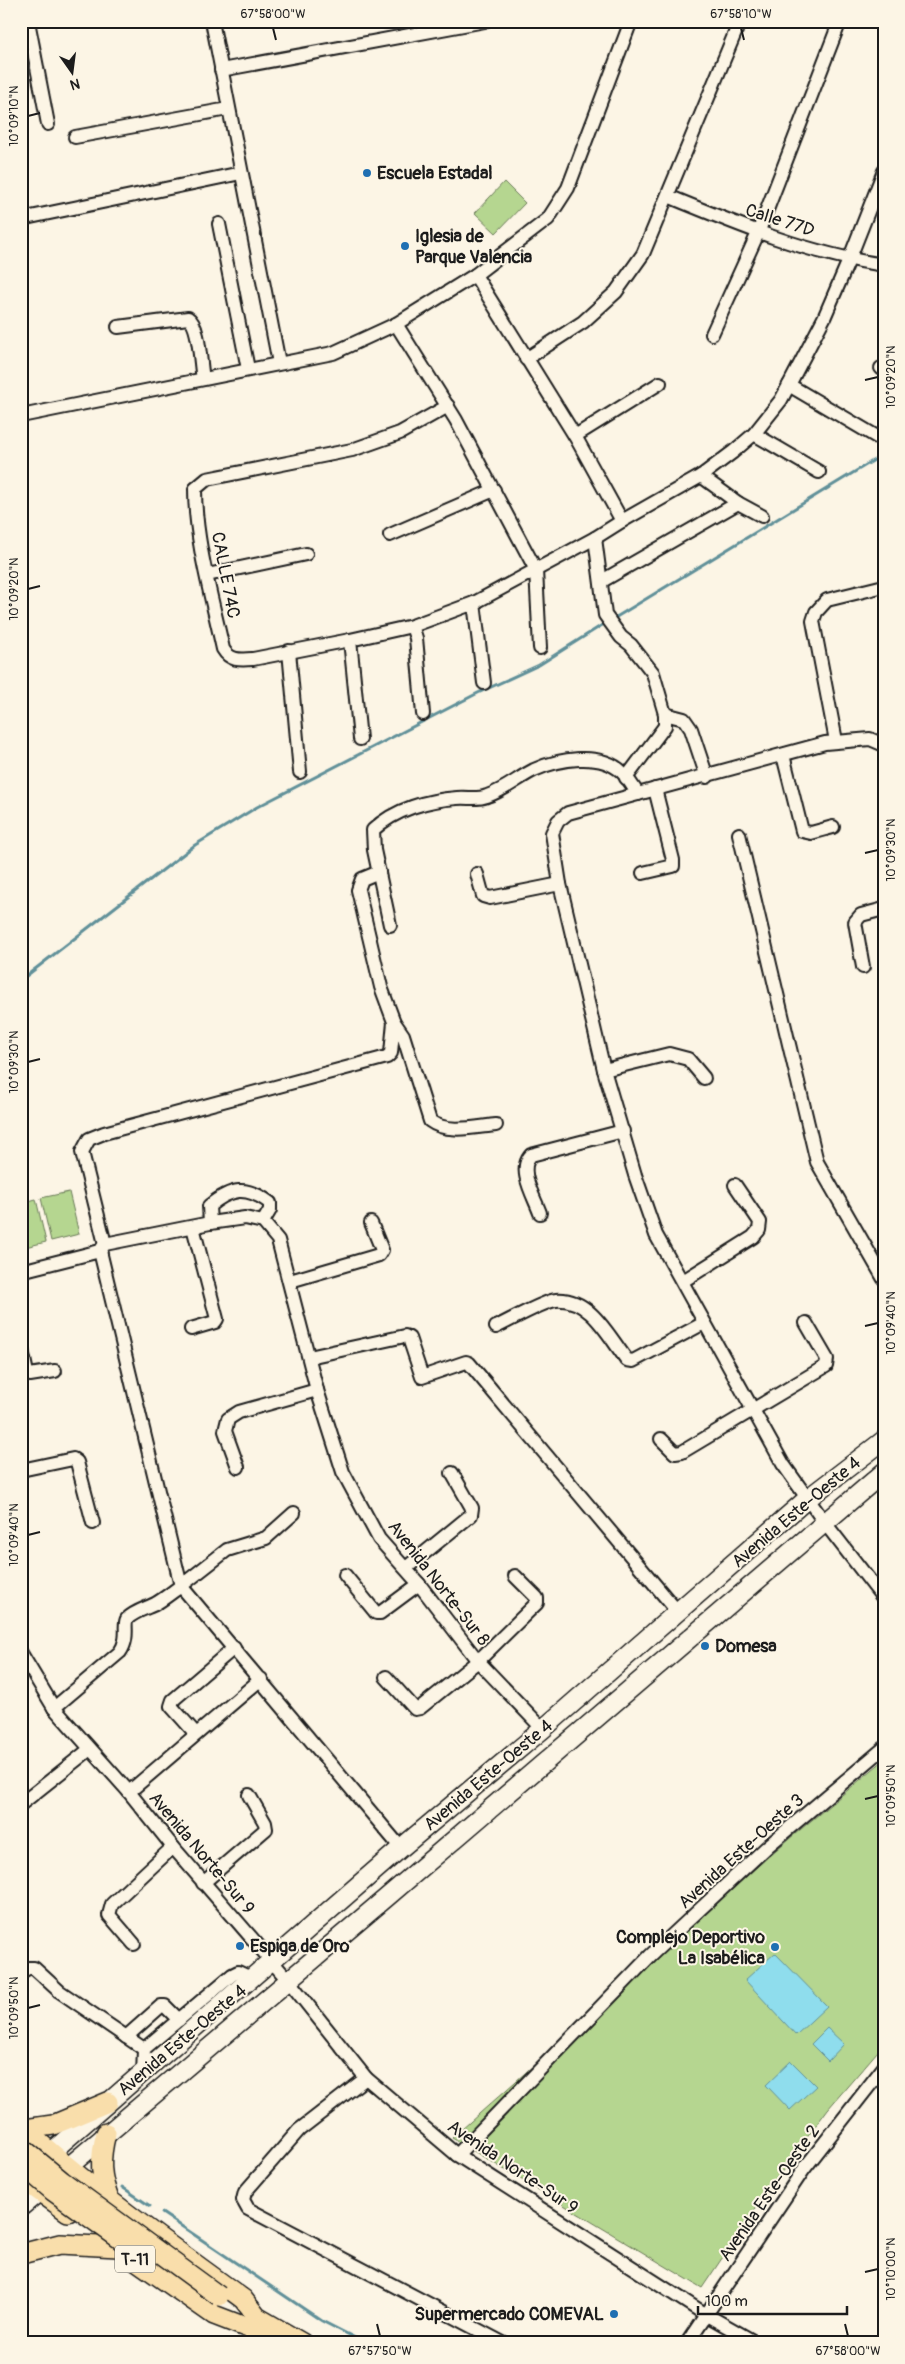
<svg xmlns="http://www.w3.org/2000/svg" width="905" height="2364" font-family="Pangolin,sans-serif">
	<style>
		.green { fill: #b5d690; stroke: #687956 }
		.water { fill: #8fdded; stroke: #619099 }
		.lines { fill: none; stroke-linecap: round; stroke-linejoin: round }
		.stream { stroke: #619099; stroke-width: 3 }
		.minor-casing { stroke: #1c1c1c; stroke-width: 16 }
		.secondary-casing { stroke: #1c1c1c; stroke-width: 21 }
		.primary-casing { stroke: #1c1c1c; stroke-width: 22 }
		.minor { stroke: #fcf5e5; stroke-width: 12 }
		.secondary { stroke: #fcf5e5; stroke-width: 18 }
		.primary { stroke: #f9deab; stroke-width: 19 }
		.primary-bridge-casing { stroke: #1c1c1c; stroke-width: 22; stroke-linecap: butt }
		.primary-bridge { stroke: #f9deab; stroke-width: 19 }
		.ticks { fill: none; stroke: #1c1c1c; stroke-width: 2 }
		.poi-dot { fill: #1f6fb2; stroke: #fcf5e5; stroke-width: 2 }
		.labels { text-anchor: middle; stroke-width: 4; stroke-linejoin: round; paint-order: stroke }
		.shield { fill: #fcf5e5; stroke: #5f5d58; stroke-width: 1 }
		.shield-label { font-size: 16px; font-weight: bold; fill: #1c1c1c }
		.poi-label { font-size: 18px; font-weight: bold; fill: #1c1c1c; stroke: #fcf5e5; text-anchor: start }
		.street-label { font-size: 18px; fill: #1c1c1c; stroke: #fcf5e5 }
		.neatline { fill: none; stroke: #1c1c1c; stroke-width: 2 }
		.ticks-label { font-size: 12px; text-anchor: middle; fill: #1c1c1c }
	</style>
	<rect width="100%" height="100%" fill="#fcf5e5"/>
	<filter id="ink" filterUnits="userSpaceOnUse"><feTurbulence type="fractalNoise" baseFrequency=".02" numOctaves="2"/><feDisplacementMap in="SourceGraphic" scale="10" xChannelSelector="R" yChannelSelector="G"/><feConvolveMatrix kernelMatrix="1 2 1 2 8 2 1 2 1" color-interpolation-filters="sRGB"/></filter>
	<g filter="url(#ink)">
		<g class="green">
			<polygon points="504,182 525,203 496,233 475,213"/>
			<polygon points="69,1192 79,1234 51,1241 41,1198"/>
			<polygon points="36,1199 46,1242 21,1248 21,1203"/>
			<polygon points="884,1760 884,2044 828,2109 766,2193 702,2288 452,2138 777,1849"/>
		</g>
		<g class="water">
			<polygon points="775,1953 827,2006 796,2035 745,1980"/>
			<polygon points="827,2028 844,2044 828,2061 811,2044"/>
			<polygon points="791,2061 816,2086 790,2110 766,2085"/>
		</g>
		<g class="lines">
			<g class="stream">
				<polyline points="613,619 884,454"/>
				<polyline points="21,980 195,845 257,807 478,693 539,665 607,622"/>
				<polyline points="122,2187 150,2206"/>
				<polyline points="162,2213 322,2321 365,2343"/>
			</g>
			<defs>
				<g id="minor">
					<polyline points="28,21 48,124"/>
					<polyline points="212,21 279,363"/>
					<polyline points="221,70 485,21"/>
					<polyline points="75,137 228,109"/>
					<path d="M668 196C738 225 808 254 884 265"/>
					<polyline points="21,219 241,173"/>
					<polyline points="219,224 248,369"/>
					<polyline points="475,275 575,436 622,521"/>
					<polyline points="396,324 456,420 536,570 540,648"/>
					<path d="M118 327 188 318C200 325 200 364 203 379"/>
					<polyline points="712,334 758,233 840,21"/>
					<polyline points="526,359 583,322 616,292 643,254 740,21"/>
					<polyline points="881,368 884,370"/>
					<polyline points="789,385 877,437"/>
					<path d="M448 406 400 433 352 450 207 479 195 489C195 541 212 598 223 649 230 661 240 660 253 659L350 640 412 626 474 603 595 538 622 521 701 476 733 452 754 434 781 400 789 385 824 318 849 260 884 171"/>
					<polyline points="21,416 333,353 396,324 475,275 548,219 568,188 631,21"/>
					<polyline points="754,434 819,472"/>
					<polyline points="575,436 660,383"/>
					<polyline points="701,476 738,503 762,516"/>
					<polyline points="390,535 494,490"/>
					<polyline points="595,538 605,615 621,637 631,645 653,673 665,714 665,726 626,778"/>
					<polyline points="207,575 306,554"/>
					<polyline points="602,581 738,503"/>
					<polyline points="474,603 484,683"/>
					<polyline points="412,626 416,638 423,714"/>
					<polyline points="350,640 360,739"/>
					<polyline points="289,651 300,772"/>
					<polyline points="665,714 684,719 691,729 707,777"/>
					<polyline points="836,741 813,621 816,612 827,600 884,586"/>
					<polyline points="884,745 870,739 825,743 568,813 558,821 552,833 560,884 604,1070 635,1175 656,1235 783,1464 825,1523 884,1599"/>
					<polyline points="783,755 802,831 811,833 833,827"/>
					<polyline points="739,834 817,1162 884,1279"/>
					<polyline points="643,873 673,866 673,860 655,789"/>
					<polyline points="477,874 483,896 490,898 560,884"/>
					<path d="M390 925 374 850 373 830C395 809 428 800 457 798 468 797 477 800 487 796 505 790 518 778 534 770 558 759 600 751 622 772 628 778 633 787 638 794"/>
					<polyline points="863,967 855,922 861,915 884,909"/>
					<path d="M394 1022 403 1035 430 1121C447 1134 475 1127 496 1125"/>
					<polyline points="604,1070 669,1054 688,1059 704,1078"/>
					<path d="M540 1213C534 1196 517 1170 531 1155L623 1131"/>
					<path d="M210 1223 209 1206C231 1188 246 1185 270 1203V1210L263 1222"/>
					<polyline points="105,1244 82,1152 89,1139 104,1133 387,1057 391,1053 394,1022 381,987 358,890 362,879 379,872"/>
					<polyline points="100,1251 181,1586 227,1550 266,1538 294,1513"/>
					<polyline points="21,1271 100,1251 105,1244 210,1223 245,1218 263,1222 278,1240 317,1390 343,1472 379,1539 419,1584 478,1661 543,1729"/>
					<polyline points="290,1281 379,1255 382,1250 371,1223"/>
					<polyline points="683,1281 753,1237 759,1230 760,1222 735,1185"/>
					<path d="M496 1327C509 1321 544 1301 556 1300 590 1297 609 1337 627 1360L633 1361 704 1323"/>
					<polyline points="191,1329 215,1322 217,1319 193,1227"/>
					<polyline points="21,1345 27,1373 30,1375 55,1371"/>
					<polyline points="309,1357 405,1336 409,1338 422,1377 466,1362 469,1363 677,1611"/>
					<polyline points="661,1439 675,1453 682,1452 826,1366 827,1359 806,1323"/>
					<polyline points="238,1467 225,1431 228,1419 239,1412 317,1390"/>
					<polyline points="21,1470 73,1459 77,1462 93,1523"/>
					<polyline points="406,1568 471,1515 472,1508 452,1473"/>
					<polyline points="345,1575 376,1613 380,1613 419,1584"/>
					<polyline points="21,1653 54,1708 129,1792 173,1847 288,1980 366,2078 457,2155 705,2314 756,2343"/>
					<polyline points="386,1677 415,1709 420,1708 478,1661 537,1603 537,1598 515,1576"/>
					<path d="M54 1708 120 1652C130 1637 123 1625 127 1619 133 1612 147 1608 155 1604 164 1599 172 1592 181 1586L401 1848"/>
					<polyline points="196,1734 171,1706 173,1700 234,1648"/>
					<polyline points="129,1792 261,1679"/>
					<polyline points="21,1804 90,1749"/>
					<polyline points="203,1883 266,1829 265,1823 249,1795"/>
					<polyline points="134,1944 109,1915 112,1904 173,1847"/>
					<polyline points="21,1972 28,1968 34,1968 59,1991 144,2049"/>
					<polyline points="126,2037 161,2006 165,2006 179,2020"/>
					<polyline points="143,2074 144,2049 232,1975 238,1972 253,1979"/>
					<polyline points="366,2078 299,2130 245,2192 243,2200 248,2209 503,2343"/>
					<polyline points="457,2155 651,1955 768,1846 884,1748"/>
					<polyline points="687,2343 804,2169 884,2067"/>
				</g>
				<g id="secondary">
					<polyline points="41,2161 401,1848 543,1729 807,1499 884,1440"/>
					<polyline points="21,2207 386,1898 884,1472"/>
				</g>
				<g id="primary">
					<path d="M21 2126C91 2190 167 2243 243 2299L257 2317 302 2343"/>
					<polyline points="25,2129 53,2125 108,2102"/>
					<path d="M106 2133C99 2160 100 2176 110 2202"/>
					<polyline points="21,2178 68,2212"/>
					<polyline points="21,2254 60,2244 118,2247"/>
					<polyline points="127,2254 214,2315 253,2330 276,2343"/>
				</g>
			</defs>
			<use href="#minor" class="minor-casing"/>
			<use href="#secondary" class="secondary-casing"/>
			<use href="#primary" class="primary-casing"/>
			<use href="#minor" class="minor"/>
			<use href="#secondary" class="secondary"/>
			<use href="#primary" class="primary"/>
			<defs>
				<g id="primary-bridge">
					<polyline points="21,2147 62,2181 219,2296"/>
					<polyline points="24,2166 53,2191 148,2259"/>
				</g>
			</defs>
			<use href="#primary-bridge" class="primary-bridge-casing"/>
			<use href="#primary-bridge" class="primary-bridge"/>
		</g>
	</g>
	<path class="ticks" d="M273 28 276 40M741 28 744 40M28 116 40 113M865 380 878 377M28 589 40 586M865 853 878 850M28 1062 40 1059M865 1326 878 1323M28 1535 40 1532M865 1799 878 1796M28 2008 40 2005M865 2272 878 2269M377 2324 380 2336M845 2324 848 2336"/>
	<g class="poi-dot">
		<circle cx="367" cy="173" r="5"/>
		<circle cx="405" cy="246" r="5"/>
		<circle cx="705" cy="1646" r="5"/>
		<circle cx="240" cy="1946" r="5"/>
		<circle cx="775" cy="1947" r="5"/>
		<circle cx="614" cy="2314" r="5"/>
	</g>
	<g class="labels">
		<rect class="shield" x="115" y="2245.5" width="40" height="27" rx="4"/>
		<g class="shield-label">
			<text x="135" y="2265">T-11</text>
		</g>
		<g class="poi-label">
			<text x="377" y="179">Escuela Estadal</text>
			<text x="415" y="242">Iglesia de<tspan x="415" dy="21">Parque Valencia</tspan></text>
			<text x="715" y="1652">Domesa</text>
			<text x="765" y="1943" text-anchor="end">Complejo Deportivo<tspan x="765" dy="21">La Isabélica</tspan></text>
			<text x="250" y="1952">Espiga de Oro</text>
			<text x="604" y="2320" text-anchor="end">Supermercado COMEVAL</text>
		</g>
		<g class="street-label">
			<text transform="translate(780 220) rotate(18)" y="6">Calle 77D</text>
			<text transform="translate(226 575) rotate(79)" y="6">CALLE 74C</text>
			<text transform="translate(796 1512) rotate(-40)" y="6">Avenida Este-Oeste 4</text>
			<text transform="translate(439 1583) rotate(52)" y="6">Avenida Norte-Sur 8</text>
			<text transform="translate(488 1775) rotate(-40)" y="6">Avenida Este-Oeste 4</text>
			<text transform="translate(741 1851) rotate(-42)" y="6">Avenida Este-Oeste 3</text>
			<text transform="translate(202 1853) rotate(50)" y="6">Avenida Norte-Sur 9</text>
			<text transform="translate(182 2040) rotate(-40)" y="6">Avenida Este-Oeste 4</text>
			<text transform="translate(513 2167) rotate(34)" y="6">Avenida Norte-Sur 9</text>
			<text transform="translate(769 2193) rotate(-55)" y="6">Avenida Este-Oeste 2</text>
		</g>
	</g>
	<rect width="905" height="2364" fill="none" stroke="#fcf5e5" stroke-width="55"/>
	<g transform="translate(72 72) rotate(166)" stroke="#fcf5e5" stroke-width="4" paint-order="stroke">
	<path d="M0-4L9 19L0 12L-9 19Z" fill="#1c1c1c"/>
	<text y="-8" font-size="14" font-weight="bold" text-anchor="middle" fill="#1c1c1c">N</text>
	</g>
	<path d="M698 2306v8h149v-8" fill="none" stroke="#1c1c1c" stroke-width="2.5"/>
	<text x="705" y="2306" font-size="15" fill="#1c1c1c" stroke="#fcf5e5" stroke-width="4" paint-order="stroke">100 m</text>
	<rect x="28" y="28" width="850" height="2308" class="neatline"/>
	<g class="ticks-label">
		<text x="273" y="18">67°58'00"W</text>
		<text x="741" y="18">67°58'10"W</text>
		<text transform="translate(14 116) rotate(-90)" y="4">10°09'10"N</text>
		<text transform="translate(891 377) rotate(-90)" y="4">10°09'20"N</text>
		<text transform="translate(14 589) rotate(-90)" y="4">10°09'20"N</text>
		<text transform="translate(891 850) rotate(-90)" y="4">10°09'30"N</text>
		<text transform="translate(14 1062) rotate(-90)" y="4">10°09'30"N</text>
		<text transform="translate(891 1323) rotate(-90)" y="4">10°09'40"N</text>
		<text transform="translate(14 1535) rotate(-90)" y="4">10°09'40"N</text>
		<text transform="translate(891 1796) rotate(-90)" y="4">10°09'50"N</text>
		<text transform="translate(14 2008) rotate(-90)" y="4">10°09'50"N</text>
		<text transform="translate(891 2269) rotate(-90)" y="4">10°10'00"N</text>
		<text x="380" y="2355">67°57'50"W</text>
		<text x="848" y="2355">67°58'00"W</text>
	</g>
</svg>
